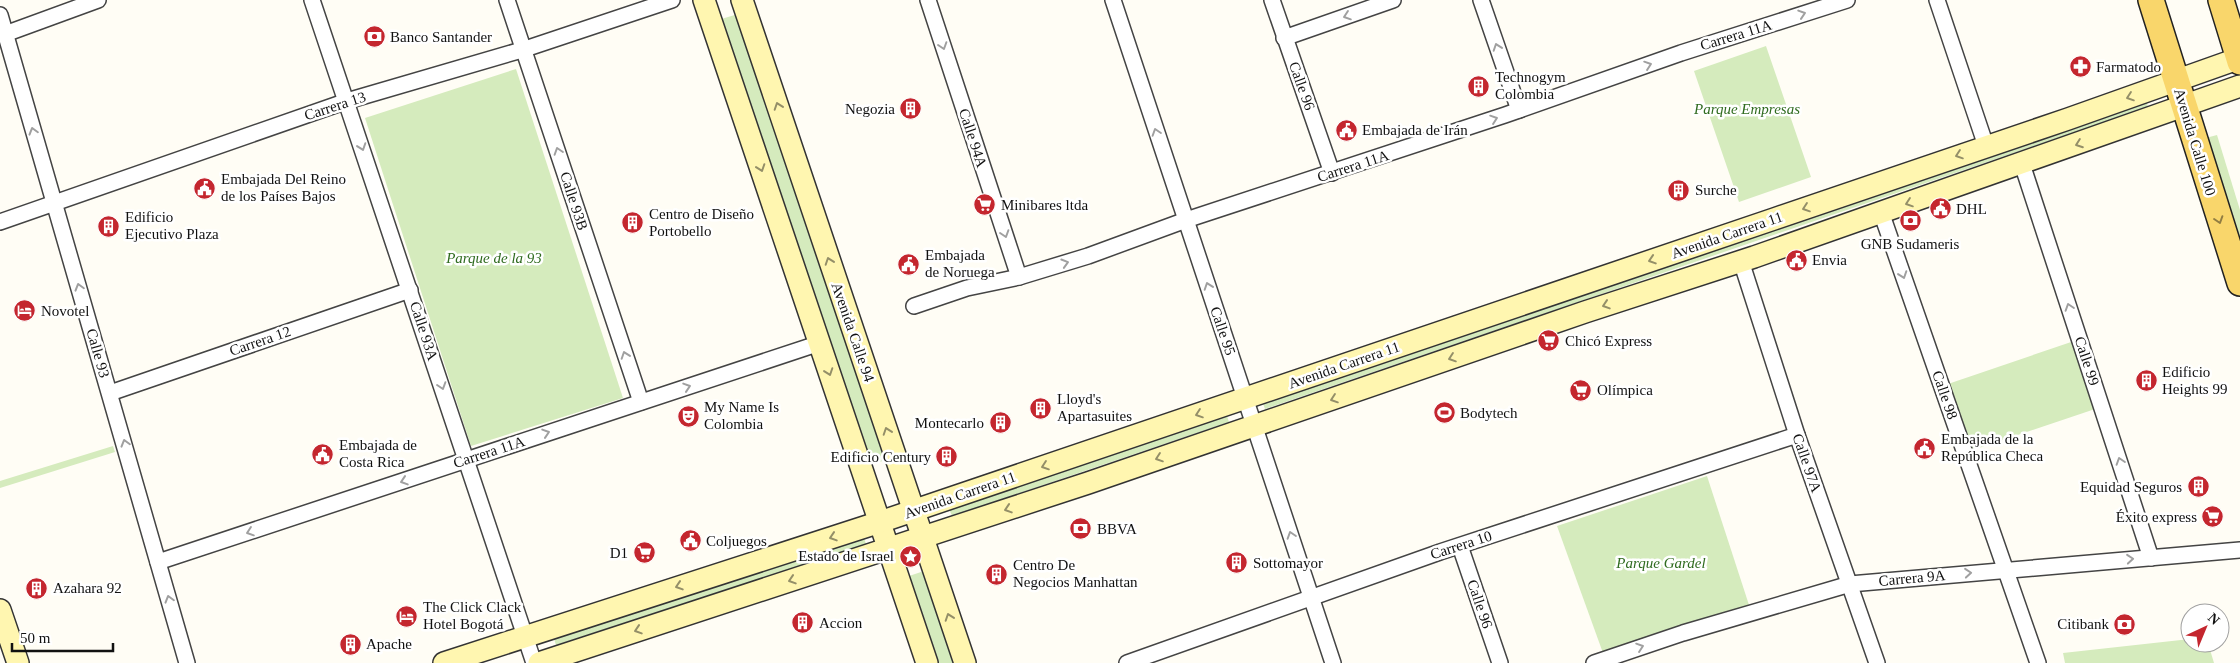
<svg xmlns="http://www.w3.org/2000/svg" width="2240" height="663" font-family="Georgia,serif">
	<style>
		.green { fill: #d5ebbd }
		.lines { fill: none; stroke-linecap: round; stroke-linejoin: round }
		.street-casing { stroke: #444; stroke-width: 18 }
		.secondary-casing { stroke: #333; stroke-width: 24 }
		.primary-casing { stroke: #222; stroke-width: 28 }
		.street { stroke: #fff; stroke-width: 15 }
		.secondary { stroke: #fff6b0; stroke-width: 21 }
		.primary { stroke: #f9d66b; stroke-width: 25 }
		.oneway { stroke: #a0a0a0 }
		.oneway2 { stroke: #948f68 }
		.oneway3 { stroke: #917d42 }
		.labels { text-anchor: middle; stroke-width: 5; stroke-linejoin: round; paint-order: stroke }
		.street-label { font-size: 15px; fill: #111; stroke: #fff }
		.poi-label { font-size: 15px; fill: #111; stroke: #fff; text-anchor: start }
		.park-label { font-size: 15px; font-style: italic; fill: #2f6b1f; stroke: #fff }
	</style>
	<rect width="100%" height="100%" fill="#fffdf5"/>
	<g class="green">
		<polygon points="738,14 886,460 866,466 718,20"/>
		<polygon points="1766,46 1811,177 1739,202 1694,71"/>
		<polygon points="516,69 623,398 471,446 365,118"/>
		<polygon points="2145,96 2148,107 1265,409 1261,398"/>
		<polygon points="2217,135 2240,210 2240,251 2202,139"/>
		<polygon points="2080,339 2104,406 1967,452 1945,385"/>
		<polygon points="1225,410 1229,422 952,516 947,504"/>
		<polygon points="113,446 115,452 0,488 0,481"/>
		<polygon points="1707,476 1749,605 1603,653 1557,526"/>
		<polygon points="862,532 866,544 556,645 552,633"/>
		<polygon points="927,570 958,663 935,663 906,577"/>
		<polygon points="2190,639 2190,643 2208,643 2214,663 2065,663 2063,653"/>
	</g>
	<g class="lines">
		<defs>
			<g id="street">
				<polyline points="312,0 534,663"/>
				<polyline points="507,0 641,402"/>
				<polyline points="928,0 1019,277"/>
				<polyline points="1113,0 1333,663"/>
				<polyline points="1272,0 1332,173"/>
				<polyline points="1481,0 1519,110"/>
				<polyline points="1937,0 1986,146"/>
				<polyline points="0,15 187,663"/>
				<polyline points="5,34 98,0"/>
				<polyline points="1284,38 1393,0"/>
				<polyline points="2022,164 2151,558"/>
				<polyline points="1881,212 2038,663"/>
				<polyline points="0,222 347,101 525,49 672,0"/>
				<polyline points="1741,261 1797,435 1877,663"/>
				<polyline points="914,306 967,288 1019,277 1088,256 1186,220 1505,115 1681,53 1847,0"/>
				<polyline points="110,393 410,290"/>
				<polyline points="1460,546 1500,663"/>
				<polyline points="158,562 820,343"/>
				<polyline points="1127,663 1440,552 1797,435"/>
				<polyline points="1594,663 1683,633 1850,584 2240,550"/>
			</g>
			<g id="secondary">
				<polyline points="704,0 927,663"/>
				<polyline points="742,0 965,663"/>
				<polyline points="0,610 18,663"/>
				<polyline points="444,663 880,522 1774,219 2068,119 2240,58"/>
				<polyline points="539,663 1088,483 1585,312 1754,257 2240,86"/>
			</g>
			<g id="primary">
				<polyline points="2151,0 2240,283"/>
				<polyline points="2221,0 2240,62"/>
			</g>
		</defs>
		<use href="#street" class="street-casing"/>
		<use href="#secondary" class="secondary-casing"/>
		<use href="#primary" class="primary-casing"/>
		<use href="#street" class="street"/>
		<use href="#secondary" class="secondary"/>
		<use href="#primary" class="primary"/>
	</g>
	<defs><path id="oneway-chevron" d="M-2-3.5L2.5 0L-2 3.5" fill="none" stroke-width="1.6" stroke-linecap="round" stroke-linejoin="round" transform="scale(1.25)"/></defs>
	<g class="oneway">
		<use href="#oneway-chevron" transform="translate(1802 14) rotate(-18)"/>
		<use href="#oneway-chevron" transform="translate(1347 16) rotate(161)"/>
		<use href="#oneway-chevron" transform="translate(943 46) rotate(72)"/>
		<use href="#oneway-chevron" transform="translate(1497 47) rotate(-109)"/>
		<use href="#oneway-chevron" transform="translate(1648 65) rotate(-19)"/>
		<use href="#oneway-chevron" transform="translate(1494 119) rotate(-19)"/>
		<use href="#oneway-chevron" transform="translate(33 131) rotate(-106)"/>
		<use href="#oneway-chevron" transform="translate(1156 132) rotate(-108)"/>
		<use href="#oneway-chevron" transform="translate(362 147) rotate(71)"/>
		<use href="#oneway-chevron" transform="translate(558 151) rotate(-108)"/>
		<use href="#oneway-chevron" transform="translate(1005 234) rotate(72)"/>
		<use href="#oneway-chevron" transform="translate(1065 263) rotate(-17)"/>
		<use href="#oneway-chevron" transform="translate(1903 275) rotate(71)"/>
		<use href="#oneway-chevron" transform="translate(1208 286) rotate(-109)"/>
		<use href="#oneway-chevron" transform="translate(79 287) rotate(-106)"/>
		<use href="#oneway-chevron" transform="translate(2069 307) rotate(-108)"/>
		<use href="#oneway-chevron" transform="translate(625 355) rotate(-109)"/>
		<use href="#oneway-chevron" transform="translate(442 386) rotate(72)"/>
		<use href="#oneway-chevron" transform="translate(687 387) rotate(-18)"/>
		<use href="#oneway-chevron" transform="translate(546 433) rotate(-18)"/>
		<use href="#oneway-chevron" transform="translate(125 443) rotate(-106)"/>
		<use href="#oneway-chevron" transform="translate(2120 461) rotate(-108)"/>
		<use href="#oneway-chevron" transform="translate(404 481) rotate(162)"/>
		<use href="#oneway-chevron" transform="translate(250 532) rotate(161)"/>
		<use href="#oneway-chevron" transform="translate(1291 535) rotate(-108)"/>
		<use href="#oneway-chevron" transform="translate(2130 559) rotate(-5)"/>
		<use href="#oneway-chevron" transform="translate(1968 573) rotate(-5)"/>
		<use href="#oneway-chevron" transform="translate(169 599) rotate(-106)"/>
		<use href="#oneway-chevron" transform="translate(1640 647) rotate(-19)"/>
	</g>
	<g class="oneway2">
		<use href="#oneway-chevron" transform="translate(2130 97) rotate(161)"/>
		<use href="#oneway-chevron" transform="translate(778 106) rotate(-109)"/>
		<use href="#oneway-chevron" transform="translate(2079 144) rotate(160)"/>
		<use href="#oneway-chevron" transform="translate(1959 155) rotate(161)"/>
		<use href="#oneway-chevron" transform="translate(761 168) rotate(71)"/>
		<use href="#oneway-chevron" transform="translate(1909 203) rotate(161)"/>
		<use href="#oneway-chevron" transform="translate(1806 208) rotate(161)"/>
		<use href="#oneway-chevron" transform="translate(1652 260) rotate(162)"/>
		<use href="#oneway-chevron" transform="translate(829 261) rotate(-109)"/>
		<use href="#oneway-chevron" transform="translate(1606 305) rotate(162)"/>
		<use href="#oneway-chevron" transform="translate(1452 358) rotate(161)"/>
		<use href="#oneway-chevron" transform="translate(829 372) rotate(71)"/>
		<use href="#oneway-chevron" transform="translate(1334 399) rotate(161)"/>
		<use href="#oneway-chevron" transform="translate(1199 414) rotate(161)"/>
		<use href="#oneway-chevron" transform="translate(887 431) rotate(-109)"/>
		<use href="#oneway-chevron" transform="translate(1159 458) rotate(161)"/>
		<use href="#oneway-chevron" transform="translate(1045 466) rotate(161)"/>
		<use href="#oneway-chevron" transform="translate(1008 509) rotate(162)"/>
		<use href="#oneway-chevron" transform="translate(833 537) rotate(162)"/>
		<use href="#oneway-chevron" transform="translate(792 580) rotate(162)"/>
		<use href="#oneway-chevron" transform="translate(679 586) rotate(162)"/>
		<use href="#oneway-chevron" transform="translate(949 617) rotate(-109)"/>
		<use href="#oneway-chevron" transform="translate(638 630) rotate(162)"/>
	</g>
	<use class="oneway3" href="#oneway-chevron" transform="translate(2219 220) rotate(72)"/>
	<defs>
		<symbol id="bank-disc" viewBox="-11 -11 22 22"><circle r="9.5" fill="#c4262e" stroke="#fff"/><path d="M-6-4H6V4H-6ZM0-2.3a2.3 2.3 0 1 0 0 4.6a2.3 2.3 0 1 0 0-4.6Z" fill="#fff"/></symbol>
		<symbol id="pharmacy-disc" viewBox="-11 -11 22 22"><circle r="9.5" fill="#c4262e" stroke="#fff"/><path d="M-2-6h4v4h4v4h-4v4h-4v-4h-4v-4h4Z" fill="#fff"/></symbol>
		<symbol id="building-disc" viewBox="-11 -11 22 22"><circle r="9.5" fill="#c4262e" stroke="#fff"/><path d="M-4-6H4V6H1V3H-1V6H-4ZM-2.5-4.3h1.7v1.8h-1.7ZM.8-4.3h1.7v1.8H.8ZM-2.5-1h1.7V.8h-1.7ZM.8-1h1.7V.8H.8Z" fill="#fff"/></symbol>
		<symbol id="civic-disc" viewBox="-11 -11 22 22"><circle r="9.5" fill="#c4262e" stroke="#fff"/><path d="M-.6-6.5H3V-4.5H.6V-3L4-1V1h2V6H-6V1h2V-1L-.6-3ZM-1.2 2.5V6h2.4V2.5Z" fill="#fff"/></symbol>
		<symbol id="supermarket-disc" viewBox="-11 -11 22 22"><circle r="9.5" fill="#c4262e" stroke="#fff"/><path d="M-6-5.5h2.5l.6 2H6L4.5 2H-2.5L-4.4-4H-6ZM-1.5 3.2a1.3 1.3 0 1 0 .1 0ZM3 3.2a1.3 1.3 0 1 0 .1 0Z" fill="#fff"/></symbol>
		<symbol id="hotel-disc" viewBox="-11 -11 22 22"><circle r="9.5" fill="#c4262e" stroke="#fff"/><path d="M-6-4.5h1.5V1H6V5H4.5V3h-9V5H-6ZM-4 0a1.8 1.8 0 1 1 3.6 0ZM.5 0V-2.5h3Q6-2.5 6 0Z" fill="#fff"/></symbol>
		<symbol id="stadium-disc" viewBox="-11 -11 22 22"><circle r="9.5" fill="#c4262e" stroke="#fff"/><path d="M0-5a6.5 5 0 1 0 0 10a6.5 5 0 1 0 0-10ZM-3.5-1.8h7v3.6h-7Z" fill="#fff"/></symbol>
		<symbol id="theatre-disc" viewBox="-11 -11 22 22"><circle r="9.5" fill="#c4262e" stroke="#fff"/><path d="M-5-5.5Q0-4 5-5.5V0Q5 5 0 6Q-5 5-5 0ZM-3.3-2.5H-1v1.5H-3.3ZM1-2.5H3.3v1.5H1ZM-2.8 1Q0 5.5 2.8 1Z" fill="#fff"/></symbol>
		<symbol id="sight-disc" viewBox="-11 -11 22 22"><circle r="9.5" fill="#c4262e" stroke="#fff"/><path d="M0-6L1.8-2.2L6-1.7L2.9 1.2L3.7 5.4L0 3.3L-3.7 5.4L-2.9 1.2L-6-1.7L-1.8-2.2Z" fill="#fff"/></symbol>
	</defs>
	<g fill-rule="evenodd">
		<use href="#bank-disc" x="362" y="24" width="25" height="25"/>
		<use href="#pharmacy-disc" x="2068" y="54" width="25" height="25"/>
		<use href="#building-disc" x="1466" y="74" width="25" height="25"/>
		<use href="#building-disc" x="898" y="96" width="25" height="25"/>
		<use href="#civic-disc" x="1334" y="118" width="25" height="25"/>
		<use href="#civic-disc" x="192" y="176" width="25" height="25"/>
		<use href="#building-disc" x="1666" y="178" width="25" height="25"/>
		<use href="#supermarket-disc" x="972" y="192" width="25" height="25"/>
		<use href="#civic-disc" x="1928" y="196" width="25" height="25"/>
		<use href="#bank-disc" x="1898" y="208" width="25" height="25"/>
		<use href="#building-disc" x="620" y="210" width="25" height="25"/>
		<use href="#building-disc" x="96" y="214" width="25" height="25"/>
		<use href="#civic-disc" x="1784" y="248" width="25" height="25"/>
		<use href="#civic-disc" x="896" y="252" width="25" height="25"/>
		<use href="#hotel-disc" x="12" y="298" width="25" height="25"/>
		<use href="#supermarket-disc" x="1536" y="328" width="25" height="25"/>
		<use href="#building-disc" x="2134" y="368" width="25" height="25"/>
		<use href="#supermarket-disc" x="1568" y="378" width="25" height="25"/>
		<use href="#building-disc" x="1028" y="396" width="25" height="25"/>
		<use href="#stadium-disc" x="1432" y="400" width="25" height="25"/>
		<use href="#theatre-disc" x="676" y="404" width="25" height="25"/>
		<use href="#building-disc" x="988" y="410" width="25" height="25"/>
		<use href="#civic-disc" x="1912" y="436" width="25" height="25"/>
		<use href="#civic-disc" x="310" y="442" width="25" height="25"/>
		<use href="#building-disc" x="934" y="444" width="25" height="25"/>
		<use href="#building-disc" x="2186" y="474" width="25" height="25"/>
		<use href="#supermarket-disc" x="2200" y="504" width="25" height="25"/>
		<use href="#bank-disc" x="1068" y="516" width="25" height="25"/>
		<use href="#civic-disc" x="678" y="528" width="25" height="25"/>
		<use href="#supermarket-disc" x="632" y="540" width="25" height="25"/>
		<use href="#sight-disc" x="898" y="544" width="25" height="25"/>
		<use href="#building-disc" x="1224" y="550" width="25" height="25"/>
		<use href="#building-disc" x="984" y="562" width="25" height="25"/>
		<use href="#building-disc" x="24" y="576" width="25" height="25"/>
		<use href="#hotel-disc" x="394" y="604" width="25" height="25"/>
		<use href="#building-disc" x="790" y="610" width="25" height="25"/>
		<use href="#bank-disc" x="2112" y="612" width="25" height="25"/>
		<use href="#building-disc" x="338" y="632" width="25" height="25"/>
	</g>
	<g class="labels">
		<g class="street-label">
			<text transform="translate(1736 35) rotate(-17)" y="5">Carrera 11A</text>
			<text transform="translate(1302 86) rotate(70)" y="5">Calle 96</text>
			<text transform="translate(335 106) rotate(-18)" y="5">Carrera 13</text>
			<text transform="translate(973 138) rotate(72)" y="5">Calle 94A</text>
			<text transform="translate(2195 142) rotate(73)" y="5">Avenida Calle 100</text>
			<text transform="translate(1353 166) rotate(-18)" y="5">Carrera 11A</text>
			<text transform="translate(574 201) rotate(72)" y="5">Calle 93B</text>
			<text transform="translate(1727 235) rotate(-19)" y="5">Avenida Carrera 11</text>
			<text transform="translate(424 331) rotate(72)" y="5">Calle 93A</text>
			<text transform="translate(1223 331) rotate(71)" y="5">Calle 95</text>
			<text transform="translate(853 332) rotate(71)" y="5">Avenida Calle 94</text>
			<text transform="translate(260 341) rotate(-19)" y="5">Carrera 12</text>
			<text transform="translate(98 353) rotate(74)" y="5">Calle 93</text>
			<text transform="translate(2087 361) rotate(72)" y="5">Calle 99</text>
			<text transform="translate(1344 365) rotate(-19)" y="5">Avenida Carrera 11</text>
			<text transform="translate(1945 395) rotate(71)" y="5">Calle 98</text>
			<text transform="translate(489 452) rotate(-18)" y="5">Carrera 11A</text>
			<text transform="translate(1807 463) rotate(71)" y="5">Calle 97A</text>
			<text transform="translate(960 495) rotate(-19)" y="5">Avenida Carrera 11</text>
			<text transform="translate(1461 545) rotate(-18)" y="5">Carrera 10</text>
			<text transform="translate(1912 578) rotate(-5)" y="5">Carrera 9A</text>
			<text transform="translate(1480 604) rotate(71)" y="5">Calle 96</text>
		</g>
		<g class="poi-label">
			<text x="390" y="42">Banco Santander</text>
			<text x="2096" y="72">Farmatodo</text>
			<text x="1495" y="82">Technogym<tspan x="1495" dy="17">Colombia</tspan></text>
			<text x="895" y="114" text-anchor="end">Negozia</text>
			<text x="1362" y="135">Embajada de Irán</text>
			<text x="221" y="184">Embajada Del Reino<tspan x="221" dy="17">de los Países Bajos</tspan></text>
			<text x="1695" y="195">Surche</text>
			<text x="1001" y="210">Minibares ltda</text>
			<text x="1956" y="214">DHL</text>
			<text x="649" y="219">Centro de Diseño<tspan x="649" dy="17">Portobello</tspan></text>
			<text x="125" y="222">Edificio<tspan x="125" dy="17">Ejecutivo Plaza</tspan></text>
			<text x="1910" y="249" text-anchor="middle">GNB Sudameris</text>
			<text x="925" y="260">Embajada<tspan x="925" dy="17">de Noruega</tspan></text>
			<text x="1812" y="265">Envia</text>
			<text x="41" y="316">Novotel</text>
			<text x="1565" y="346">Chicó Express</text>
			<text x="2162" y="377">Edificio<tspan x="2162" dy="17">Heights 99</tspan></text>
			<text x="1597" y="395">Olímpica</text>
			<text x="1057" y="404">Lloyd's<tspan x="1057" dy="17">Apartasuites</tspan></text>
			<text x="704" y="412">My Name Is<tspan x="704" dy="17">Colombia</tspan></text>
			<text x="1460" y="418">Bodytech</text>
			<text x="984" y="428" text-anchor="end">Montecarlo</text>
			<text x="1941" y="444">Embajada de la<tspan x="1941" dy="17">República Checa</tspan></text>
			<text x="339" y="450">Embajada de<tspan x="339" dy="17">Costa Rica</tspan></text>
			<text x="931" y="462" text-anchor="end">Edificio Century</text>
			<text x="2182" y="492" text-anchor="end">Equidad Seguros</text>
			<text x="2197" y="522" text-anchor="end">Éxito express</text>
			<text x="1097" y="534">BBVA</text>
			<text x="706" y="546">Coljuegos</text>
			<text x="628" y="558" text-anchor="end">D1</text>
			<text x="894" y="561" text-anchor="end">Estado de Israel</text>
			<text x="1253" y="568">Sottomayor</text>
			<text x="1013" y="570">Centro De<tspan x="1013" dy="17">Negocios Manhattan</tspan></text>
			<text x="53" y="593">Azahara 92</text>
			<text x="423" y="612">The Click Clack<tspan x="423" dy="17">Hotel Bogotá</tspan></text>
			<text x="819" y="628">Accion</text>
			<text x="2109" y="629" text-anchor="end">Citibank</text>
			<text x="366" y="649">Apache</text>
		</g>
		<g class="park-label">
			<text x="1747" y="114">Parque Empresas</text>
			<text x="494" y="263">Parque de la 93</text>
			<text x="1661" y="568">Parque Gardel</text>
		</g>
	</g>
	<g transform="translate(2205 628) rotate(44)"><circle r="24" fill="#ffffff" stroke="#a0a0a0"/>
	<path d="M0-4L9 19L0 12L-9 19Z" fill="#c4262e"/>
	<text y="-8" font-size="14" font-weight="bold" text-anchor="middle" fill="#111111">N</text>
	</g>
	<path d="M12 643v8h101v-8" fill="none" stroke="#111111" stroke-width="2.5"/>
	<text x="20" y="643" font-size="15" fill="#111111" stroke="#ffffff" stroke-width="4" paint-order="stroke">50 m</text>
</svg>
